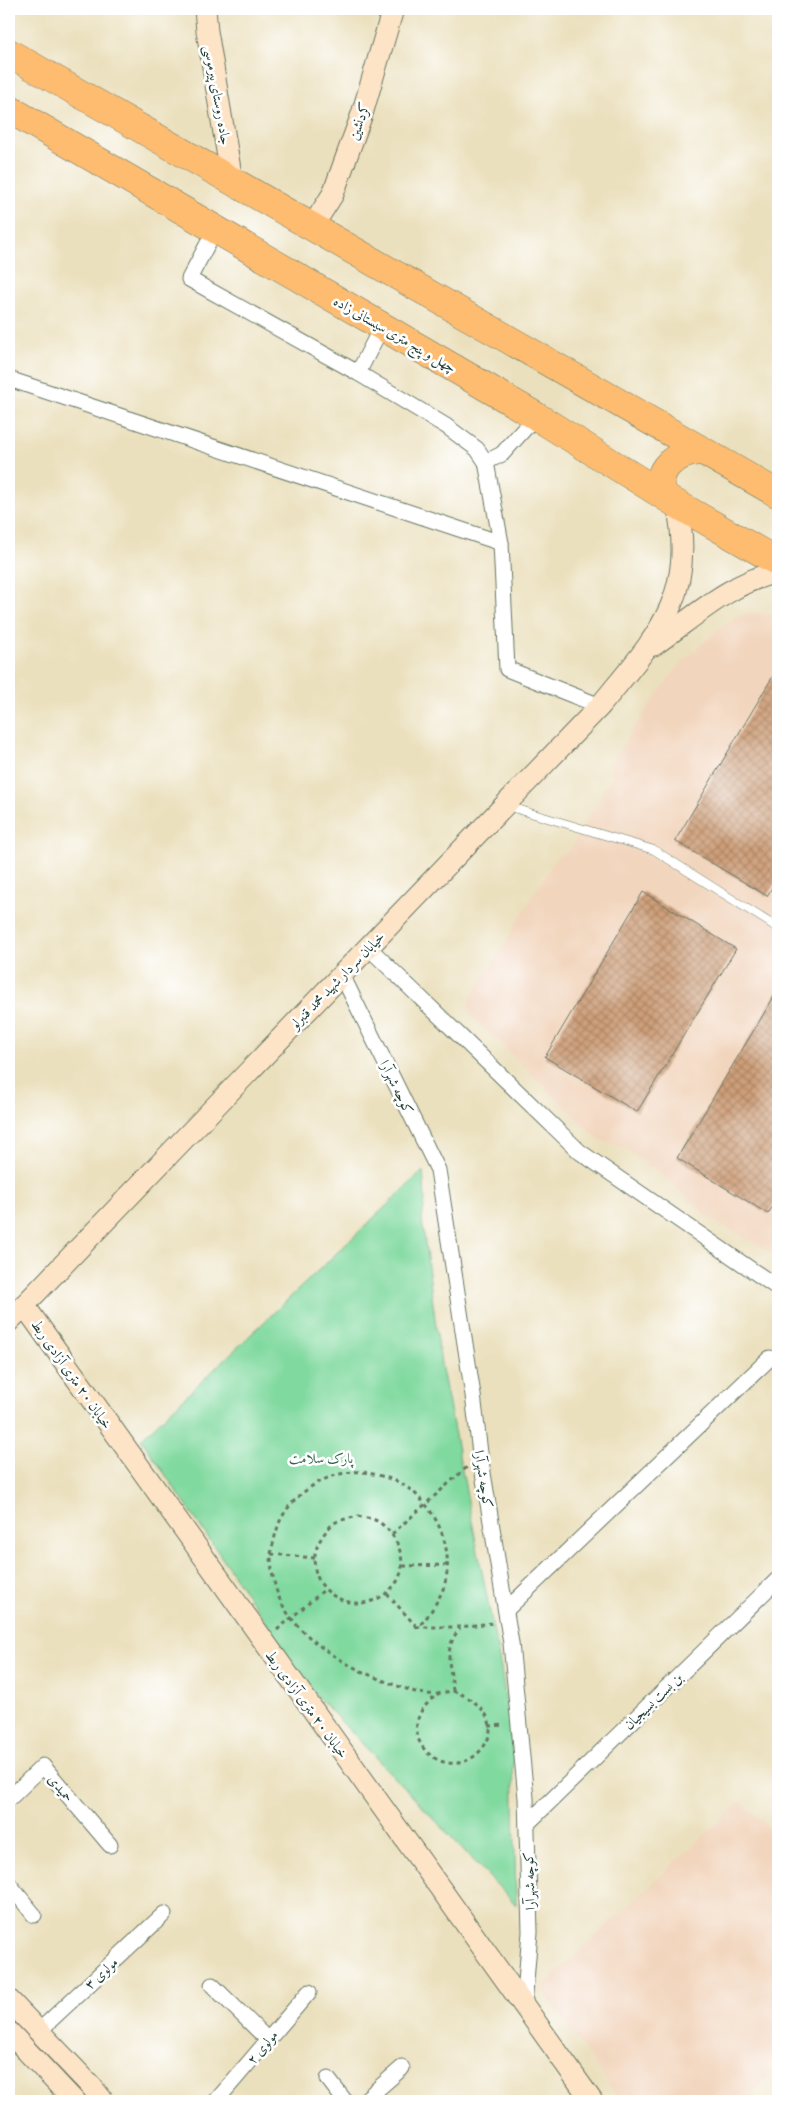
<svg xmlns="http://www.w3.org/2000/svg" width="787" height="2110" font-family="Vollkorn,Amiri,serif">
	<style>
		.built { fill: #f2d5bd }
		.park { fill: #80d99f; stroke: #508b6a }
		.building { fill: url(#building-cross-hatch) }
		.lines { fill: none; stroke-linecap: round; stroke-linejoin: round }
		.lane-casing { stroke: #667664; stroke-width: 9 }
		.street-casing { stroke: #667664; stroke-width: 17 }
		.secondary-casing { stroke: #667664; stroke-width: 23 }
		.highway-casing { stroke: #667664; stroke-width: 29 }
		.path { stroke: #667664; stroke-width: 3; stroke-dasharray: 4 4; stroke-linecap: butt }
		.lane { stroke: #fff; stroke-width: 8 }
		.street { stroke: #fff; stroke-width: 15 }
		.secondary { stroke: #fee4c6; stroke-width: 21 }
		.highway { stroke: #fdbc70; stroke-width: 28 }
		.labels { text-anchor: middle; stroke-width: 5; stroke-linejoin: round; paint-order: stroke }
		.street-label { font-size: 14px; fill: #1f3d34; stroke: #fff }
		.park-label { font-size: 14px; fill: #37644f; stroke: #fff }
	</style>
	<defs>
		<pattern id="building-cross-hatch" width="8" height="8" patternUnits="userSpaceOnUse" patternTransform="scale(1.25)"><rect width="8" height="8" fill="#cf9f79"/><path d="M0 0l8 8M0 8l8-8" fill="none" stroke="#a78364"/></pattern>
	</defs>
	<rect width="100%" height="100%" fill="#fff"/>
	<filter id="ink" filterUnits="userSpaceOnUse"><feTurbulence type="fractalNoise" baseFrequency=".02" numOctaves="2"/><feDisplacementMap in="SourceGraphic" scale="10" xChannelSelector="R" yChannelSelector="G"/><feConvolveMatrix kernelMatrix="1 2 1 2 8 2 1 2 1" color-interpolation-filters="sRGB"/></filter>
	<filter id="wash" filterUnits="userSpaceOnUse"><feTurbulence type="fractalNoise" baseFrequency=".0096" numOctaves="4" result="noise"/><feDisplacementMap in="SourceGraphic" scale="20" xChannelSelector="R" yChannelSelector="G"/><feGaussianBlur stdDeviation="1.12" result="paint"/><feColorMatrix in="noise" values="0 0 0 0 0 0 0 0 0 0 0 0 0 0 0 0 0 1.4 0 .05"/><feComposite in="paint" operator="in"/></filter>
	<g filter="url(#wash)">
		<rect width="100%" height="100%" fill="#ebe0bd"/>
		<g class="built">
			<polygon points="747,613 772,615 778,618 778,1256 707,1217 674,1184 625,1148 599,1140 471,1015 468,1003 557,856 569,851 612,776 610,764 645,712 679,665 719,628"/>
			<polygon points="741,1801 778,1836 778,2069 745,2101 620,2101 541,1987"/>
		</g>
		<polygon class="park" points="423,1171 425,1198 422,1220 441,1364 501,1668 513,1750 516,1905 314,1693 141,1439"/>
		<g id="blocks">
			<g class="building">
				<polygon points="773,676 778,680 778,878 767,896 675,841"/>
				<polygon points="643,892 736,949 637,1112 545,1057"/>
				<polygon points="778,990 778,1197 768,1214 677,1158"/>
			</g>
		</g>
	</g>
	<g filter="url(#ink)">
		<use href="#blocks" fill-opacity="0" stroke="#667664" stroke-width="1"/>
		<g class="lines">
			<defs>
				<polyline id="lane" points="507,806 654,850 778,928"/>
				<g id="street">
					<polyline points="216,228 189,279 358,373 446,426 477,449 486,462 501,543"/>
					<polyline points="358,373 382,326"/>
					<polyline points="9,379 501,543 507,669 600,706"/>
					<polyline points="486,462 502,454 536,416"/>
					<polyline points="368,947 580,1152 778,1288"/>
					<polyline points="342,975 438,1170 473,1395 481,1461 511,1643 526,1798 530,1932 524,2006"/>
					<polyline points="506,1610 770,1358"/>
					<polyline points="9,1799 43,1766 110,1845"/>
					<polyline points="527,1824 778,1579"/>
					<polyline points="9,1884 34,1915"/>
					<polyline points="212,1985 268,2040"/>
					<polyline points="39,2031 164,1914"/>
					<polyline points="328,2079 345,2101"/>
					<polyline points="216,2101 309,1992"/>
					<polyline points="364,2101 402,2068"/>
				</g>
				<g id="secondary">
					<polyline points="205,9 207,31 232,181"/>
					<polyline points="312,227 333,194 362,114 393,9"/>
					<path d="M654 645C693 618 730 582 778 572"/>
					<polyline points="24,1305 592,2101"/>
					<path d="M9 1321 600 706C655 638 697 599 677 504"/>
					<polyline points="9,2000 92,2087 103,2101"/>
					<polyline points="9,2032 74,2101"/>
				</g>
				<g id="highway">
					<polyline points="9,53 778,494"/>
					<polyline points="9,109 536,416 677,504 778,562"/>
					<path d="M664 495C651 469 678 452 702 451"/>
				</g>
			</defs>
			<use href="#lane" class="lane-casing"/>
			<use href="#street" class="street-casing"/>
			<use href="#secondary" class="secondary-casing"/>
			<use href="#highway" class="highway-casing"/>
			<g class="path">
				<path d="M358 1516C364 1518 372 1518 377 1521 397 1532 410 1564 396 1583 364 1627 296 1592 319 1542 323 1535 329 1526 336 1522 342 1519 352 1518 358 1516Z"/>
				<polyline points="392,1534 467,1467"/>
				<path d="M271 1554C273 1543 276 1531 280 1521 293 1494 324 1474 353 1472 364 1470 390 1478 400 1483 437 1503 459 1555 441 1594 435 1605 427 1620 417 1627H460L493 1623"/>
				<path d="M315 1558 271 1554C271 1570 274 1587 281 1602 304 1646 360 1674 404 1688 418 1693 423 1695 438 1694"/>
				<polyline points="403,1566 448,1565"/>
				<polyline points="387,1594 417,1627"/>
				<polyline points="277,1630 324,1590"/>
				<path d="M453 1691C479 1700 504 1723 481 1750 450 1785 397 1744 424 1707 428 1703 433 1697 438 1694 443 1692 449 1692 453 1691Z"/>
				<path d="M453 1691C451 1665 442 1651 460 1628"/>
				<polyline points="489,1726 504,1725"/>
			</g>
			<use href="#lane" class="lane"/>
			<use href="#street" class="street"/>
			<use href="#secondary" class="secondary"/>
			<use href="#highway" class="highway"/>
		</g>
	</g>
	<g class="labels">
		<g class="street-label">
			<text transform="translate(218 95) rotate(80)" y="5">جاده روستای پیرموسی</text>
			<text transform="translate(359 121) rotate(-71)" y="5">کردنشین</text>
			<text transform="translate(395 334) rotate(30)" y="5">چهل و پنج متری سیستانی زاده</text>
			<text transform="translate(337 980) rotate(-46)" y="5">خیابان سردار شهید محمد قنبرلو</text>
			<text transform="translate(397 1087) rotate(64)" y="5">کوچه شهرآرا</text>
			<text transform="translate(72 1374) rotate(55)" y="5">خیابان ۲۰ متری آزادی ربط</text>
			<text transform="translate(484 1479) rotate(81)" y="5">کوچه شهرآرا</text>
			<text transform="translate(653 1701) rotate(-44)" y="5">بن بست بسیجیان</text>
			<text transform="translate(307 1704) rotate(54)" y="5">خیابان ۲۰ متری آزادی ربط</text>
			<text transform="translate(61 1788) rotate(50)" y="5">حمیدی</text>
			<text transform="translate(529 1881) rotate(-92)" y="5">کوچه شهرآرا</text>
			<text transform="translate(101 1973) rotate(-43)" y="5">مولوی ۳</text>
			<text transform="translate(262 2047) rotate(-50)" y="5">مولوی ۲</text>
		</g>
		<g class="park-label">
			<text x="321" y="1463">پارک سلامت</text>
		</g>
	</g>
	<rect width="787" height="2110" fill="none" stroke="#fff" stroke-width="30"/>
</svg>
